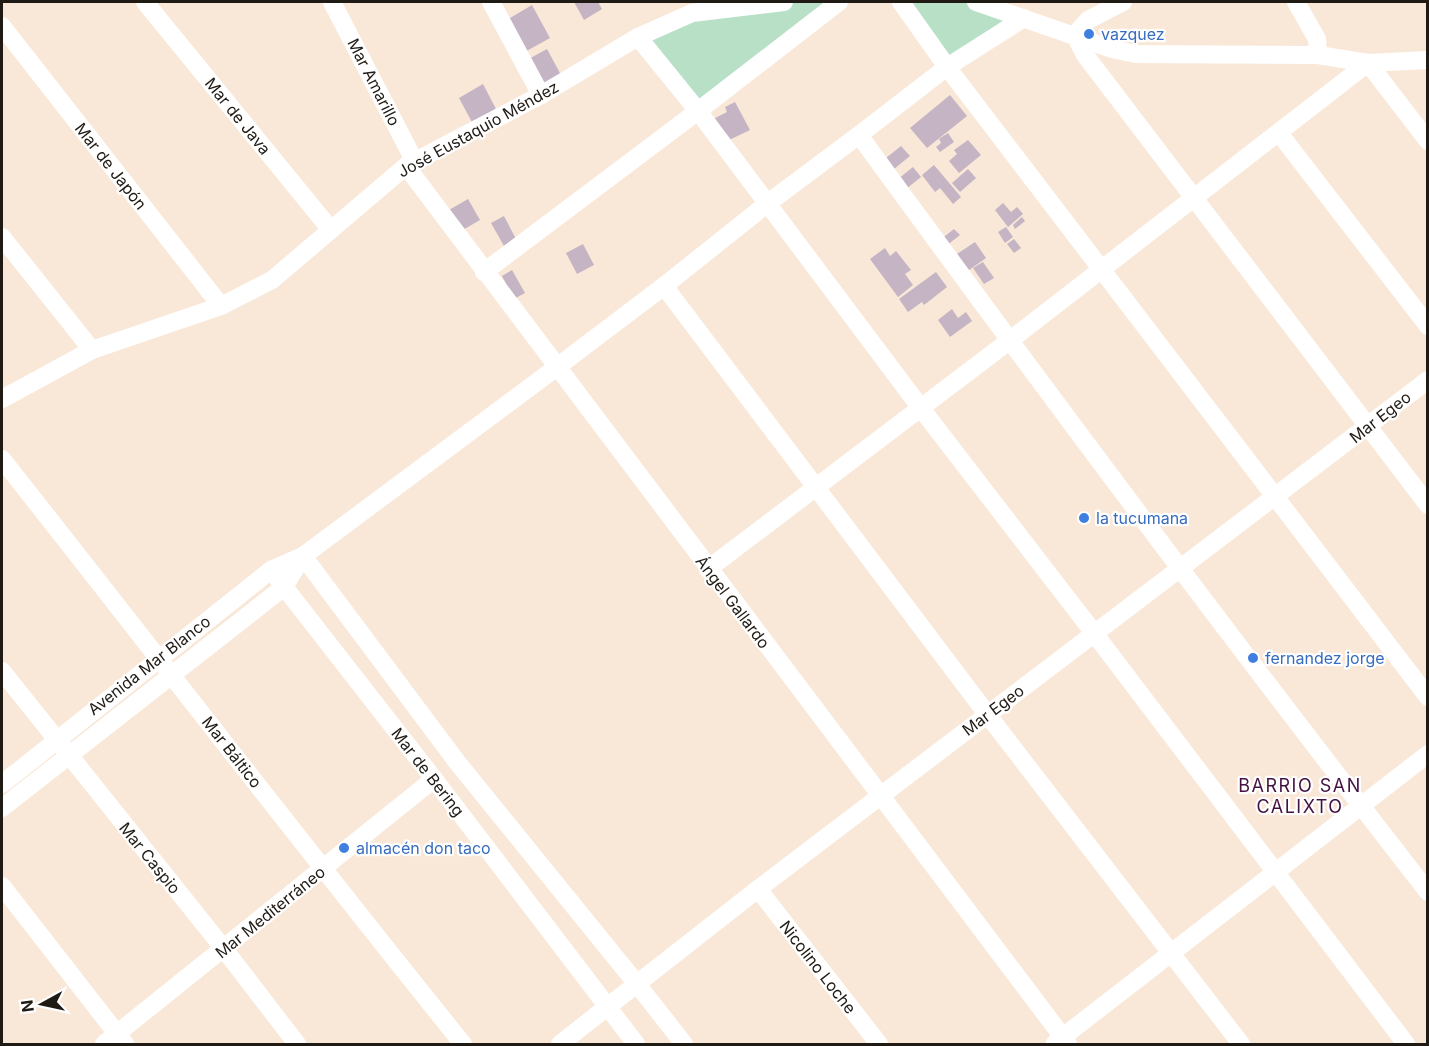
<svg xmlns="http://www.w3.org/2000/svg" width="1429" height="1046" font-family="Inter,sans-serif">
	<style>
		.green { fill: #b8e0c6 }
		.building { fill: #c4b4c4 }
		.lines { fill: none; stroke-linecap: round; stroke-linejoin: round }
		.minor { stroke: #fff; stroke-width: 18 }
		.shop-dot { fill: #3f7fe0; stroke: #fff; stroke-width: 2 }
		.labels { text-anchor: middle; stroke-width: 4.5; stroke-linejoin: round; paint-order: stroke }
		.shop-label { font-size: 16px; fill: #366cbe; stroke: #fff; text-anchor: start }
		.street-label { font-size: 16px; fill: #1f1a14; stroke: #fff }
		.neighbourhood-label { font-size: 18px; letter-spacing: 1.5px; fill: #431242; stroke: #fff }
	</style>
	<rect width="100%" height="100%" fill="#f9e8d8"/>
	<g class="green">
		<polygon points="791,2 837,2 698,109 640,37 682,17"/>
		<polygon points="903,2 973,2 1021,18 948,65"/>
	</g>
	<g class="building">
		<polygon points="574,2 598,2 602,9 584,20"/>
		<polygon points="532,5 550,38 523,53 505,21"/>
		<polygon points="547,49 561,75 540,88 525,61"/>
		<polygon points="483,84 497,111 473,124 459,98"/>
		<polygon points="950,95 967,116 927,148 910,128"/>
		<polygon points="735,102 750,130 727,141 715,118 727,112 725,107"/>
		<polygon points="948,133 954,142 940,152 936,147 941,143 939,139"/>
		<polygon points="968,140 981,155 959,173 949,161 957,154 954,150"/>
		<polygon points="901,146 910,156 894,169 886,158"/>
		<polygon points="934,165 961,197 953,204 940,188 935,192 922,175"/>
		<polygon points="913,167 921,177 906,189 898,179"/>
		<polygon points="968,169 976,178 960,192 952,183"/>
		<polygon points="468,199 480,220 461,231 449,210"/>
		<polygon points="1003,203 1011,212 1005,217 1017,207 1023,214 1008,227 995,210"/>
		<polygon points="504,216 516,239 504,246 491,223"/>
		<polygon points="1022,217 1025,221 1015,229 1013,225"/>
		<polygon points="1006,227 1013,237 1005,243 998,232"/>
		<polygon points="954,229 960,235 946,246 940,240"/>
		<polygon points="1014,239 1021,248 1014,253 1007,244"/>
		<polygon points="975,242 986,258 965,273 954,256"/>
		<polygon points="583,244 594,265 577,274 566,253"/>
		<polygon points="885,248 890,256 896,251 911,270 905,274 913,285 898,297 870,259"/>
		<polygon points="983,262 994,278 984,284 973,268"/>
		<polygon points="512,270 525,293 514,299 502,276"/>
		<polygon points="936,272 947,287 924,305 922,302 908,312 899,299"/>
		<polygon points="952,309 958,318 966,312 972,321 950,337 938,320"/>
	</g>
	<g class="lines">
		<g class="minor">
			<polyline points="145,2 331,230"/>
			<polyline points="332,2 415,162"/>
			<polyline points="491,2 541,95"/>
			<polyline points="901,2 947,67 1428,697"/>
			<polyline points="976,2 1112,49 1136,54 1318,55 1368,63 1428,60"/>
			<polyline points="1123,2 1088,20 1075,35 1085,55 1428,505"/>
			<polyline points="1296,2 1317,39 1318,55"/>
			<polyline points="2,26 221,306"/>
			<polyline points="638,37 698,111 920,407 1094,633 1406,1044"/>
			<polyline points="1368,63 1428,141"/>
			<polyline points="1279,133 1428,326"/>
			<path d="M859 135C1045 390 1234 643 1428 892"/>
			<polyline points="406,166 1068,1044"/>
			<polyline points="2,237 92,350"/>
			<polyline points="484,272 698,111 839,2"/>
			<polyline points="664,286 987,714 1241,1044"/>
			<polyline points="2,399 92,350 221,306 272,280 406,166 541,95 638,37 692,13 784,2"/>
			<path d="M2 459C156 654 307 851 463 1044"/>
			<polyline points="303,556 457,762 637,984 684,1044"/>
			<polyline points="708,569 1009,341 1368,63"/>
			<polyline points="271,570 434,779 636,1044"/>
			<polyline points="2,671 224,949 297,1044"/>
			<polyline points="2,784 271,570 303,556"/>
			<polyline points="2,808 284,587 303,556 557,367 664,286 768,203 859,135 947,67 1024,18"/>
			<polyline points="2,886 125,1044"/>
			<polyline points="758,889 879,1044"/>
			<polyline points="1055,1043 1428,754"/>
			<polyline points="104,1044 434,779"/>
			<polyline points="560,1044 758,889 1428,380"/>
		</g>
	</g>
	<g class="shop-dot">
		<circle cx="1089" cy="34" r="6"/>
		<circle cx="1084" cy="518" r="6"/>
		<circle cx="1253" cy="658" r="6"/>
		<circle cx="344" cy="848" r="6"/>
	</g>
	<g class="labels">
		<g class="shop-label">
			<text x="1101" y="40">vazquez</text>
			<text x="1096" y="524">la tucumana</text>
			<text x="1265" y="664">fernandez jorge</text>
			<text x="356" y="854">almacén don taco</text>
		</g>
		<g class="street-label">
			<text transform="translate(374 82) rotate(63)" y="6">Mar Amarillo</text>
			<text transform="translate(238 116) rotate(51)" y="6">Mar de Java</text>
			<text transform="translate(478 129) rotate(-29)" y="6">José Eustaquio Méndez</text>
			<text transform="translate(111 166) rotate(52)" y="6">Mar de Japón</text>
			<text transform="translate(1380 417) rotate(-38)" y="6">Mar Egeo</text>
			<text transform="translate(733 602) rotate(53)" y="6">Ángel Gallardo</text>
			<text transform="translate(149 665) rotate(-38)" y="6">Avenida Mar Blanco</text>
			<text transform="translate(993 710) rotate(-37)" y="6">Mar Egeo</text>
			<text transform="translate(232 752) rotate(52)" y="6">Mar Báltico</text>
			<text transform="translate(428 772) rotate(52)" y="6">Mar de Bering</text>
			<text transform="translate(150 858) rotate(51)" y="6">Mar Caspio</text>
			<text transform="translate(270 912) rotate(-39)" y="6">Mar Mediterráneo</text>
			<text transform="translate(818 967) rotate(52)" y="6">Nicolino Loche</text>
		</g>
		<g class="neighbourhood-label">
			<text x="1300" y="792">BARRIO SAN<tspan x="1300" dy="21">CALIXTO</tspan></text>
		</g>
	</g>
	<rect width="1429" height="1046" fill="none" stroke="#1f1a14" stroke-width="6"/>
	<g transform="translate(42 1004) rotate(262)" stroke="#ffffff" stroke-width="4.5" paint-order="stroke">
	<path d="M0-4.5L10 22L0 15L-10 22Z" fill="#1f1a14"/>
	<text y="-9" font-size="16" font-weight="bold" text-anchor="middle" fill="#1f1a14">N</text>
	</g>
</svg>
